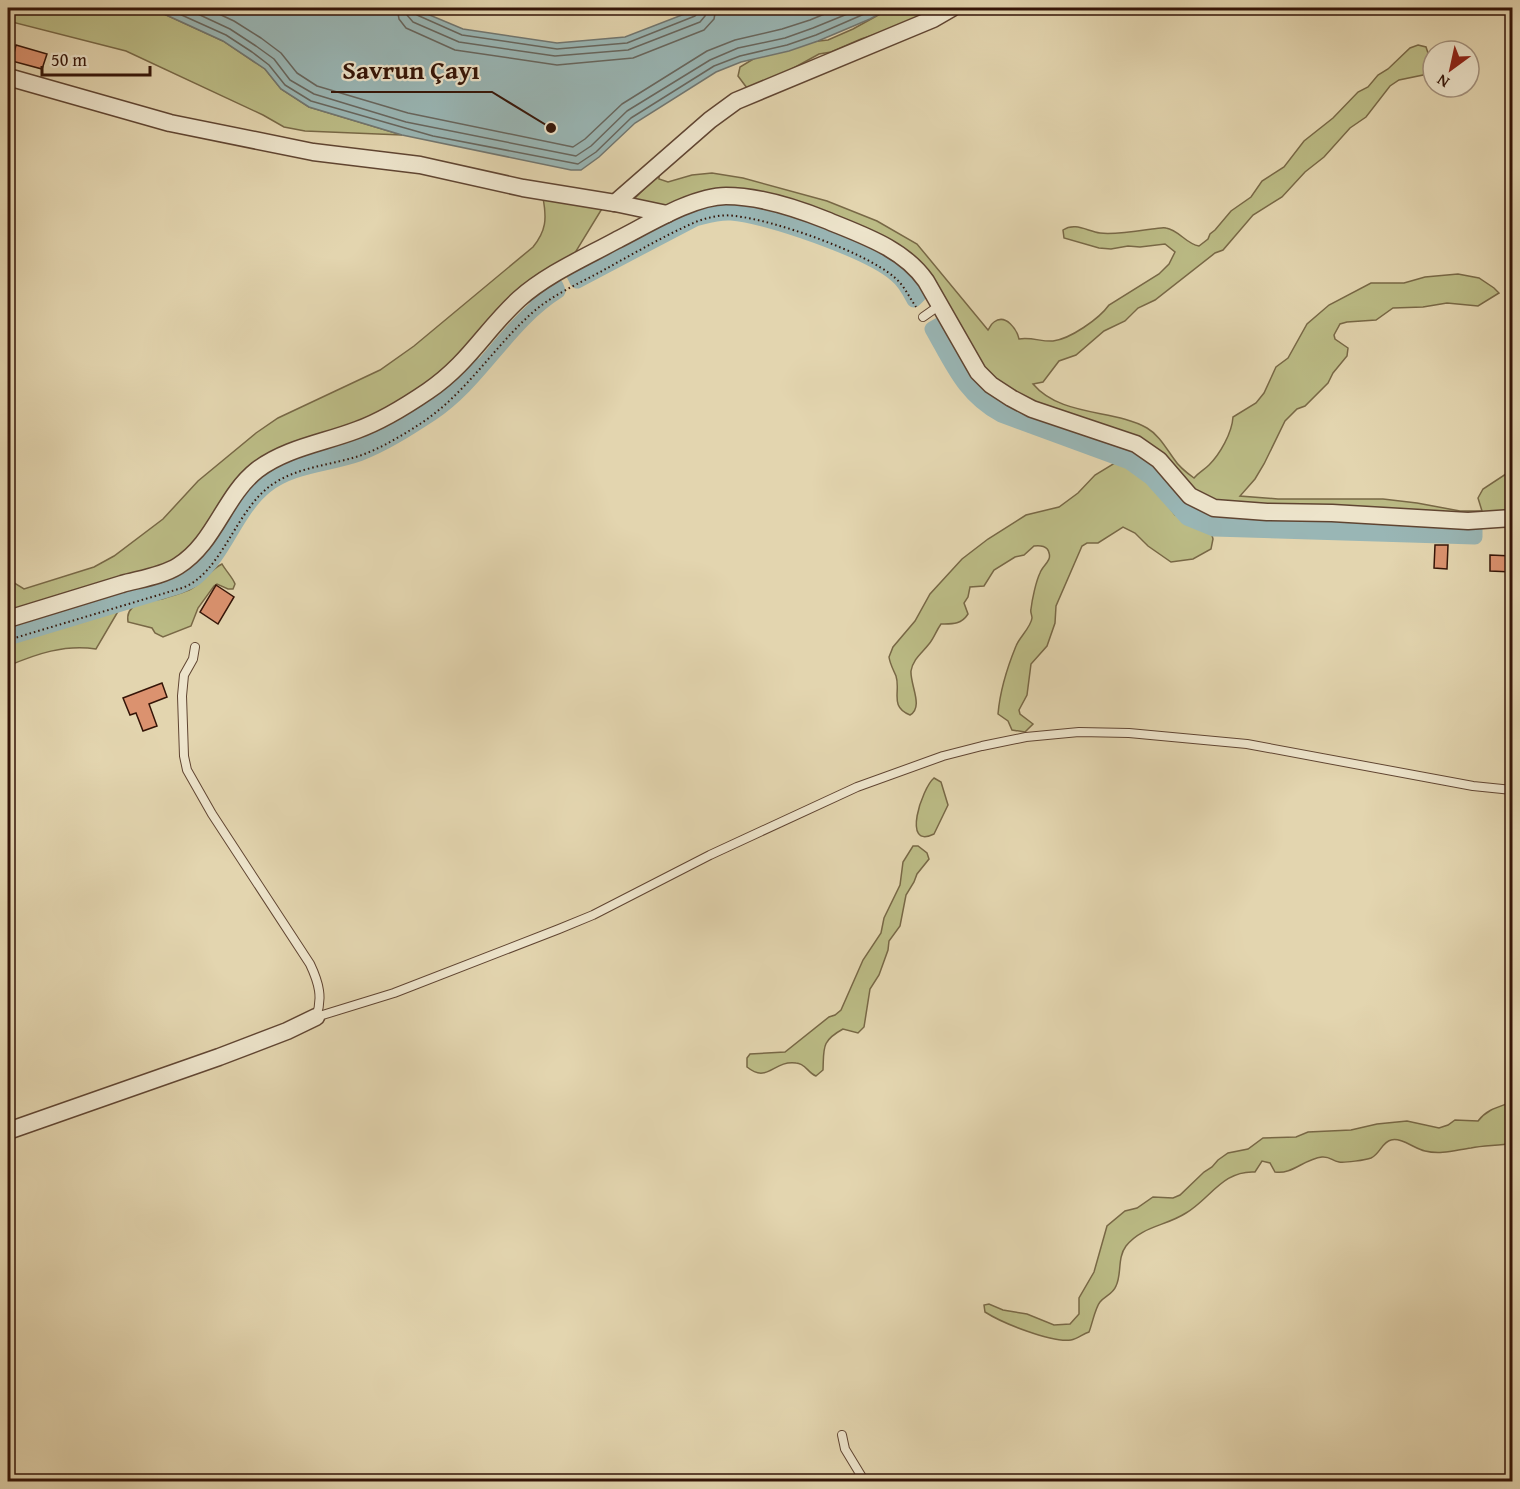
<svg xmlns="http://www.w3.org/2000/svg" width="1520" height="1489" font-family="'Gentium Book Plus',serif">
	<style>
		.green { fill: #bbbb85; stroke: #786846; stroke-width: 1.5 }
		.water { fill: #99b6b5; stroke: #717670; stroke-width: 1.5 }
		.lines { fill: none; stroke-linecap: round; stroke-linejoin: round }
		.shore { stroke: #67665e; stroke-width: 1.5 }
		.canal { stroke: #99b6b5; stroke-width: 15 }
		.building { fill: #db926f; stroke: #351508; stroke-width: 1.5 }
		.service-casing { stroke: #604532; stroke-width: 10 }
		.minor-casing { stroke: #604532; stroke-width: 19 }
		.path { stroke: #351508; stroke-width: 2; stroke-dasharray: 1.5 3; stroke-linecap: butt }
		.service { stroke: #ede4cb; stroke-width: 8 }
		.minor { stroke: #ede4cb; stroke-width: 16 }
		.leader { fill: none; stroke: #351508; stroke-width: 2 }
		.callout-dot { fill: #351508; stroke: #ede4cb; stroke-width: 2 }
		.callout-label { font-size: 26px; text-anchor: middle; font-weight: bold; fill: #351508; stroke: #ede4cb; stroke-width: 4.5; stroke-linejoin: round; paint-order: stroke }
	</style>
	<rect width="100%" height="100%" fill="#e3d5af"/>
	<filter id="stains"><feTurbulence type="fractalNoise" baseFrequency=".00333" numOctaves="4"/><feColorMatrix values="0 0 0 0 .2 0 0 0 0 .09 0 0 0 0 .02 0 0 0 .5 -.17"/></filter>
	<radialGradient id="worn" r=".72"><stop offset=".6" stop-color="#630" stop-opacity="0"/><stop offset="1" stop-color="#630" stop-opacity=".3"/></radialGradient>
	<g class="green">
		<polygon points="8,8 151,8 223,41 265,69 281,89 309,107 402,135 305,131 284,127 263,115 126,51 8,21"/>
		<polygon points="891,8 940,8 898,27 861,39 831,52 819,54 779,76 747,88 738,76 740,67 755,58 801,43 828,40 853,29"/>
		<path d="M1418 45 1426 47 1431 62 1423 75 1399 80 1390 86 1366 117 1350 128 1324 157 1305 172 1282 197 1253 215 1223 250 1215 253 1155 300 1138 308 1125 321 1104 331 1076 355 1059 361 1043 382 1033 384C1061 417 1114 409 1147 428 1159 435 1166 448 1174 459 1179 467 1187 473 1194 478 1199 472 1204 470 1209 465 1220 454 1232 433 1233 417L1256 403 1264 393 1276 367 1288 358 1307 324 1329 305 1371 283H1404L1425 277 1458 274 1479 278 1494 288 1499 293 1478 306 1447 303 1423 307 1393 308 1376 320 1347 322 1340 324 1334 335 1335 339 1348 348 1347 356 1333 373 1328 383 1305 406 1297 409 1285 421 1264 464 1255 479 1240 496 1278 499H1383L1417 503 1460 511H1482L1478 498 1483 489 1512 470V514L1493 516 1223 504 1194 492 1157 451 1015 394 984 370 923 265 914 256 902 248 784 200 663 207 636 200 635 198 659 174V179L668 182 692 175 712 173 743 178 827 201 877 221 917 244 988 330C990 327 991 324 994 322 1006 313 1017 330 1019 339 1032 337 1042 342 1053 341 1070 339 1099 319 1109 305L1159 274 1169 264 1175 252 1165 244 1140 247 1128 246 1111 249 1099 248 1064 238 1063 230C1075 222 1087 231 1100 233 1113 235 1138 231 1152 229 1157 229 1162 227 1166 228 1179 230 1186 244 1199 246L1208 239 1210 234 1215 230 1231 211 1251 197 1262 181 1284 167 1304 141 1333 118 1358 92 1368 87 1378 75 1388 69 1410 48Z"/>
		<path d="M543 198 603 207 570 261 455 364 371 419 273 455 207 534 174 562 8 612V579L24 589 94 567 114 556 163 519 198 481 256 433 278 418 380 370 414 346 533 247C546 231 547 219 543 198Z"/>
		<polygon points="520,307 476,359 431,403 373,440 287,465 254,485 202,562 189,574 173,581 8,630 8,623 168,575 244,490 283,460 373,429"/>
		<path d="M1118 461 1134 468 1148 479 1175 515 1211 531 1213 539 1211 549 1193 559 1171 562 1148 546 1135 533 1123 527 1098 543H1087L1082 546 1056 606 1055 623 1047 646 1031 664 1027 695 1019 710 1020 714 1033 724 1025 732 1012 730 1008 721 998 714C1000 690 1007 668 1016 646 1019 638 1031 627 1032 618 1032 615 1030 612 1031 609 1032 600 1036 581 1040 573 1042 566 1052 561 1049 553 1048 546 1040 545 1034 546L1024 555 1015 557 994 570 984 586 970 587 968 597 964 603 968 614C961 625 952 624 941 624 936 631 934 638 929 644 922 653 913 659 911 671 910 685 924 707 910 715 889 707 901 691 896 676 893 669 890 664 889 657L893 647 915 621 930 594 962 559 988 539 1026 515 1059 507 1078 493 1095 475Z"/>
		<path d="M222 564C226 571 233 578 235 584L233 589H228L217 584 214 586 198 608 191 626 163 637 155 633 152 628 128 622C125 602 147 601 162 599 165 598 186 592 189 590 202 584 209 570 222 564Z"/>
		<path d="M120 608 96 649C65 644 36 654 8 666V643Z"/>
		<path d="M934 778 941 782 948 805 934 834C901 850 922 788 934 778Z"/>
		<path d="M913 846H918L927 853 929 859 917 874 914 882 906 895 900 926 889 941 888 950 879 975 870 989 864 1027 858 1033 843 1029C821 1041 824 1048 823 1070L816 1076C808 1073 805 1063 796 1063 773 1060 768 1084 747 1067V1058L750 1054 785 1052 829 1017 835 1015 841 1010 863 960 881 933 884 918 900 885 903 862Z"/>
		<path d="M1512 1102V1143C1499 1146 1485 1145 1471 1148 1456 1150 1441 1155 1425 1151 1415 1149 1401 1137 1391 1140 1382 1142 1380 1154 1371 1158 1366 1160 1344 1163 1339 1162 1332 1161 1330 1156 1322 1157 1304 1159 1292 1175 1275 1172L1270 1163 1262 1161 1255 1172C1223 1170 1210 1199 1186 1213 1166 1226 1142 1226 1126 1246 1117 1258 1122 1274 1116 1286 1113 1294 1105 1296 1100 1302 1095 1308 1092 1325 1089 1332 1083 1334 1077 1339 1071 1340 1052 1343 1002 1323 985 1312L984 1305 989 1304 1003 1310 1027 1314 1054 1325 1070 1324 1079 1314V1298L1094 1272 1107 1226 1125 1211 1137 1208 1153 1197 1173 1198 1180 1195 1204 1172 1212 1167 1218 1160 1228 1153 1248 1149 1263 1138 1296 1137 1308 1132 1351 1130 1377 1124 1407 1121 1439 1128 1448 1125 1455 1120 1478 1121C1487 1109 1499 1107 1512 1102Z"/>
	</g>
	<polygon class="water" points="151,8 413,8 463,29 557,43 625,37 700,8 890,8 870,19 818,41 789,51 741,62 716,72 635,123 599,157 581,170 571,170 402,135 309,107 281,89 265,69 223,41"/>
	<g class="lines">
		<g class="shore">
			<polyline points="166,8 226,35 252,52 269,65 285,85 311,101 433,136 578,164 596,152 631,118 714,66 740,56 787,45 816,35 878,8"/>
			<polyline points="185,8 230,29 256,46 274,59 290,80 314,94 406,122 576,156 591,146 627,111 710,60 738,48 785,38 813,28 862,8"/>
			<polyline points="206,8 234,21 261,38 281,53 297,73 317,86 408,113 573,147 585,139 622,104 707,51 735,40 782,29 810,20 839,8"/>
			<polyline points="397,8 399,19 406,28 455,50 557,65 633,58 704,30 714,19 716,8"/>
			<polyline points="406,8 407,15 413,22 459,42 555,56 628,50 700,22 705,16 707,8"/>
			<polyline points="413,8 417,15 462,35 557,49 627,43 695,16 699,12 699,8"/>
		</g>
		<g class="canal">
			<path d="M734 202C776 212 815 224 854 241 868 247 883 252 896 261 907 268 917 281 919 295L914 300C909 290 903 280 895 274 868 251 766 215 731 213 718 212 707 216 695 219L577 281 574 275 594 262 694 210 720 203Z"/>
			<path d="M939 325 947 331 977 380 991 396 1015 409 1128 448 1158 469 1189 505 1205 512 1219 516 1343 518 1468 526 1475 530V537L1214 529 1187 518 1151 478 1129 462 1001 415C964 395 952 364 932 329Z"/>
			<path d="M8 630 173 581 189 574 202 562 250 490C281 455 331 457 371 440 411 424 443 393 472 362"/>
			<path d="M8 638 177 587C184 584 192 582 197 577 226 552 236 510 266 486 292 465 328 465 359 454 385 444 408 429 431 414 481 381 507 323 558 291L556 286 545 287 533 296"/>
		</g>
	</g>
	<g class="building">
		<polygon points="16,45 47,54 42,69 12,61"/>
		<polygon points="1435,545 1448,545 1447,569 1434,568"/>
		<polygon points="1490,555 1512,556 1512,572 1490,571"/>
		<polygon points="216,585 234,597 218,624 200,612"/>
		<polygon points="162,683 167,697 149,704 157,726 143,731 136,713 130,715 123,698"/>
	</g>
	<g class="lines">
		<defs>
			<g id="service">
				<polyline points="923,317 940,305"/>
				<path d="M195 647 193 659 184 675 182 696 184 756 187 770 212 814 310 964C319 983 323 998 316 1017"/>
				<polyline points="316,1017 394,993 559,929 593,915 710,855 857,787 943,756 982,746 1026,737 1079,732 1129,733 1247,744 1473,786 1512,790"/>
				<polyline points="842,1435 845,1449 865,1482"/>
			</g>
			<g id="minor">
				<polyline points="8,77 170,123 313,152 420,165 523,188 615,203 667,214"/>
				<polyline points="615,203 710,120 736,101 933,19 952,8"/>
				<path d="M8 619C46 607 84 596 122 584 140 579 162 576 178 566 215 543 224 496 257 470 286 448 323 443 357 430 382 421 406 406 428 391 468 364 486 329 519 299 547 274 584 258 617 240 647 225 693 196 726 196 759 196 796 208 826 220 862 235 903 248 926 281L978 372 991 385 1011 398 1032 409 1136 444 1159 460 1190 496 1214 508 1267 512 1332 513 1468 521 1512 518"/>
				<polyline points="8,1131 219,1057 287,1031 316,1017"/>
			</g>
		</defs>
		<use href="#service" class="service-casing"/>
		<use href="#minor" class="minor-casing"/>
		<path class="path" d="M8 640 182 588C222 574 236 508 273 484 298 467 331 465 359 456 382 448 403 435 423 422 467 392 493 348 532 313 552 295 578 284 602 271 633 254 665 235 698 221 710 217 722 214 735 216 774 220 865 252 894 277 904 285 909 297 916 307"/>
		<use href="#service" class="service"/>
		<use href="#minor" class="minor"/>
	</g>
	<path class="leader" d="M551 128L492 92H331"/>
	<circle class="callout-dot" cx="551" cy="128" r="6"/>
	<g class="callout-label">
		<text x="411" y="79">Savrun Çayı</text>
	</g>
	<rect width="1520" height="1489" fill="none" stroke="#e3d5af" stroke-width="30"/>
	<rect x="9" y="9" width="1502" height="1471" fill="none" stroke="#351508" stroke-width="3"/>
	<rect x="15" y="15" width="1490" height="1459" fill="none" stroke="#351508" stroke-width="1.5"/>
	<g transform="translate(1451 69) rotate(213)"><circle r="28" fill="#ede4cb" stroke="#a3917d" stroke-width="1.5"/>
	<path d="M0-4.5L10 22L0 15L-10 22Z" fill="#8f2418"/>
	<text y="-9" font-size="16" font-weight="bold" text-anchor="middle" fill="#351508">N</text>
	</g>
	<path d="M42 66v9h108v-9" fill="none" stroke="#351508" stroke-width="3"/>
	<text x="51" y="66" font-size="18" fill="#351508" stroke="#ede4cb" stroke-width="4.5" paint-order="stroke">50 m</text>
	<rect width="100%" height="100%" filter="url(#stains)"/>
	<rect width="100%" height="100%" fill="url(#worn)"/>
</svg>
